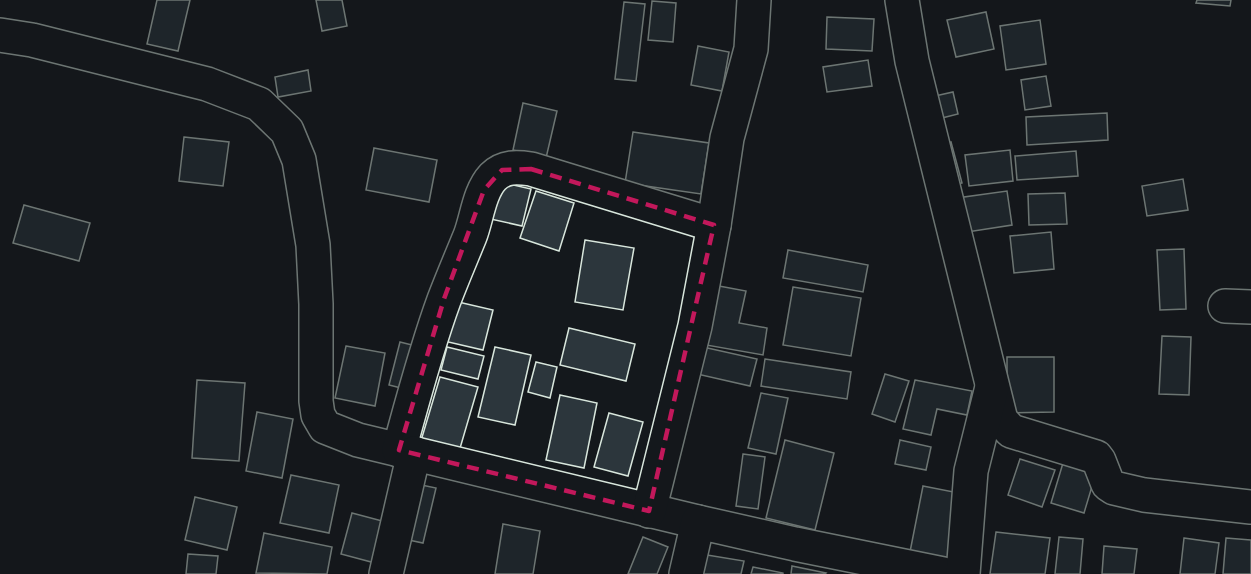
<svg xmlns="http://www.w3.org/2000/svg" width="1251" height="574" font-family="Ubuntu,sans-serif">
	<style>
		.building { fill: #2c363c; stroke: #d8e6dc; stroke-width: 1.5 }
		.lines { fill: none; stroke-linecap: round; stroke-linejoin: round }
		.minor-casing { stroke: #d8e6dc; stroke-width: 36 }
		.minor { stroke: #14181c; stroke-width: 33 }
		.marked { fill: none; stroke: #c2185b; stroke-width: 4.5; stroke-dasharray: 12 8; stroke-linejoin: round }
	</style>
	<rect width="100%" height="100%" fill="#14181c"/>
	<g class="building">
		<polygon points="157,0 190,0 178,51 147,44"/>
		<polygon points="316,0 342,0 347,26 322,31"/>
		<polygon points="1197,0 1231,0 1230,6 1196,3"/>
		<polygon points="652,1 676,3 673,42 648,40"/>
		<polygon points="624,2 645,4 636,81 615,79"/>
		<polygon points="986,12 994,49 956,57 947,20"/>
		<polygon points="827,17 874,19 872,51 826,49"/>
		<polygon points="1040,20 1046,64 1006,70 1000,26"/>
		<polygon points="698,46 729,52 722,91 691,85"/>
		<polygon points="868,60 872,86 827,92 823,67"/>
		<polygon points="308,70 311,91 278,97 275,77"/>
		<polygon points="1046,76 1051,106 1025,110 1021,80"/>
		<polygon points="953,92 958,114 930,121 926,98"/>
		<polygon points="523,103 557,111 546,158 513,150"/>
		<polygon points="1107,113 1108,140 1027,145 1026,117"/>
		<polygon points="633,132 709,143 701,194 625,183"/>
		<polygon points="184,137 229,142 223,186 179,181"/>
		<polygon points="951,142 962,183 949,186 938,146"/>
		<polygon points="374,148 437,160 429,202 366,190"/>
		<polygon points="1010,150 1013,181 969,186 965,155"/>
		<polygon points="1076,151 1078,176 1017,180 1015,156"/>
		<polygon points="1183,179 1188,210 1147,216 1142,186"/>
		<polygon points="496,181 531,189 522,226 486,218"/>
		<polygon points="536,191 574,203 559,251 520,238"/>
		<polygon points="1007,191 1012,225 961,233 957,198"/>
		<polygon points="1065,193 1067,224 1029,225 1028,194"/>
		<polygon points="24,205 90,223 79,261 13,243"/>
		<polygon points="1051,232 1054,269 1014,273 1010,236"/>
		<polygon points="585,240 634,248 623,310 575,302"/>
		<polygon points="1184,249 1186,309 1160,310 1157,250"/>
		<polygon points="788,250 868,265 863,292 783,278"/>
		<polygon points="719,286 746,291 739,323 767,328 763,355 706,345"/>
		<polygon points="793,287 861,298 851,356 783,345"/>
		<polygon points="454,301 493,310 483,350 444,341"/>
		<polygon points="569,328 635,344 626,381 560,365"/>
		<polygon points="1162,336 1191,337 1189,395 1159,394"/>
		<polygon points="400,342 420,347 409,390 389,385"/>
		<polygon points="346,346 385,353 375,406 335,398"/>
		<polygon points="447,347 484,356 478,379 441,370"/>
		<polygon points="495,347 531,355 515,425 478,417"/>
		<polygon points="703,347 757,359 750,386 697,374"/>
		<polygon points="1007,357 1054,357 1054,412 1007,413"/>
		<polygon points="765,359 851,372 847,399 761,386"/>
		<polygon points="536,362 557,367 550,398 528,392"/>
		<polygon points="885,374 909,381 895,422 872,414"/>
		<polygon points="440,377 478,387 458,455 420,444"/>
		<polygon points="197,380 245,383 239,461 192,458"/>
		<polygon points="915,380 972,391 967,415 937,409 931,435 903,429"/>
		<polygon points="761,393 788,398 776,454 748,448"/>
		<polygon points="560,395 597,403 584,468 546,460"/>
		<polygon points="257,412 293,419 282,478 246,471"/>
		<polygon points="609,413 643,422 628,476 594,467"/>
		<polygon points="785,440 834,453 815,530 766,518"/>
		<polygon points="900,440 931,447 926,470 895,464"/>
		<polygon points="743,454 765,457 758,509 736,506"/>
		<polygon points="1020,459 1055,470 1042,507 1008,495"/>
		<polygon points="1063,463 1096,473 1084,513 1051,503"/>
		<polygon points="291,475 339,485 329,533 280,523"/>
		<polygon points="412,483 436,488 423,543 399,538"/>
		<polygon points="923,486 964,494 950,570 908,562"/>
		<polygon points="195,497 237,507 227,550 185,540"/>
		<polygon points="352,513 386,522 375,563 341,554"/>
		<polygon points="503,524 540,531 533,574 495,574"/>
		<polygon points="996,532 1050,538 1045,574 990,574"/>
		<polygon points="264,533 332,547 327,574 256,573"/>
		<polygon points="643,537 668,547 657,574 628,574"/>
		<polygon points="1059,537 1083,539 1080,574 1055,574"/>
		<polygon points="1184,538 1219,543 1215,574 1180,574"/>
		<polygon points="1226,538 1251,540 1251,574 1223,574"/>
		<polygon points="1104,546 1137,549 1134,574 1102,574"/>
		<polygon points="188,554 218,556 216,574 186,574"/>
		<polygon points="701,554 744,561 741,574 697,574"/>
		<polygon points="792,566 826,573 825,574 791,574"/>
		<polygon points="753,567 783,573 783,574 751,574"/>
	</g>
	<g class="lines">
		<defs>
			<g id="minor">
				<polyline points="902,0 912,61 1001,420 1011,431 1096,457 1099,461 1108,484 1114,488 1144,495 1251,507"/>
				<polyline points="0,35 32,40 207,84 259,104 287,131 299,160 313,245 316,304 316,401 318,415 325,427 358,440 698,522"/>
				<polyline points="1225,306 1251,307"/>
				<path d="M399 450C413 399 426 349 444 300 452 279 461 258 470 236 477 218 479 192 493 177 504 166 517 167 531 169L714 225"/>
				<polyline points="649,511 695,326 714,225 727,138 751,49 754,0"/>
				<polyline points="386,574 414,453"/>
				<polyline points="686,574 698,522 795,544 943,574"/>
				<polyline points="963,574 971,471 992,387"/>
			</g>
		</defs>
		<use href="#minor" class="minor-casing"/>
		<use href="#minor" class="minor"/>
	</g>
	<path d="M0 0H1251V574H0ZM531 169 714 225 649 511 399 450 444 299 484 190 502 170Z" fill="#14181c" fill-opacity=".55" fill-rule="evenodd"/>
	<path class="marked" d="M531 169 714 225 649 511 399 450 444 299 484 190 502 170Z"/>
</svg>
